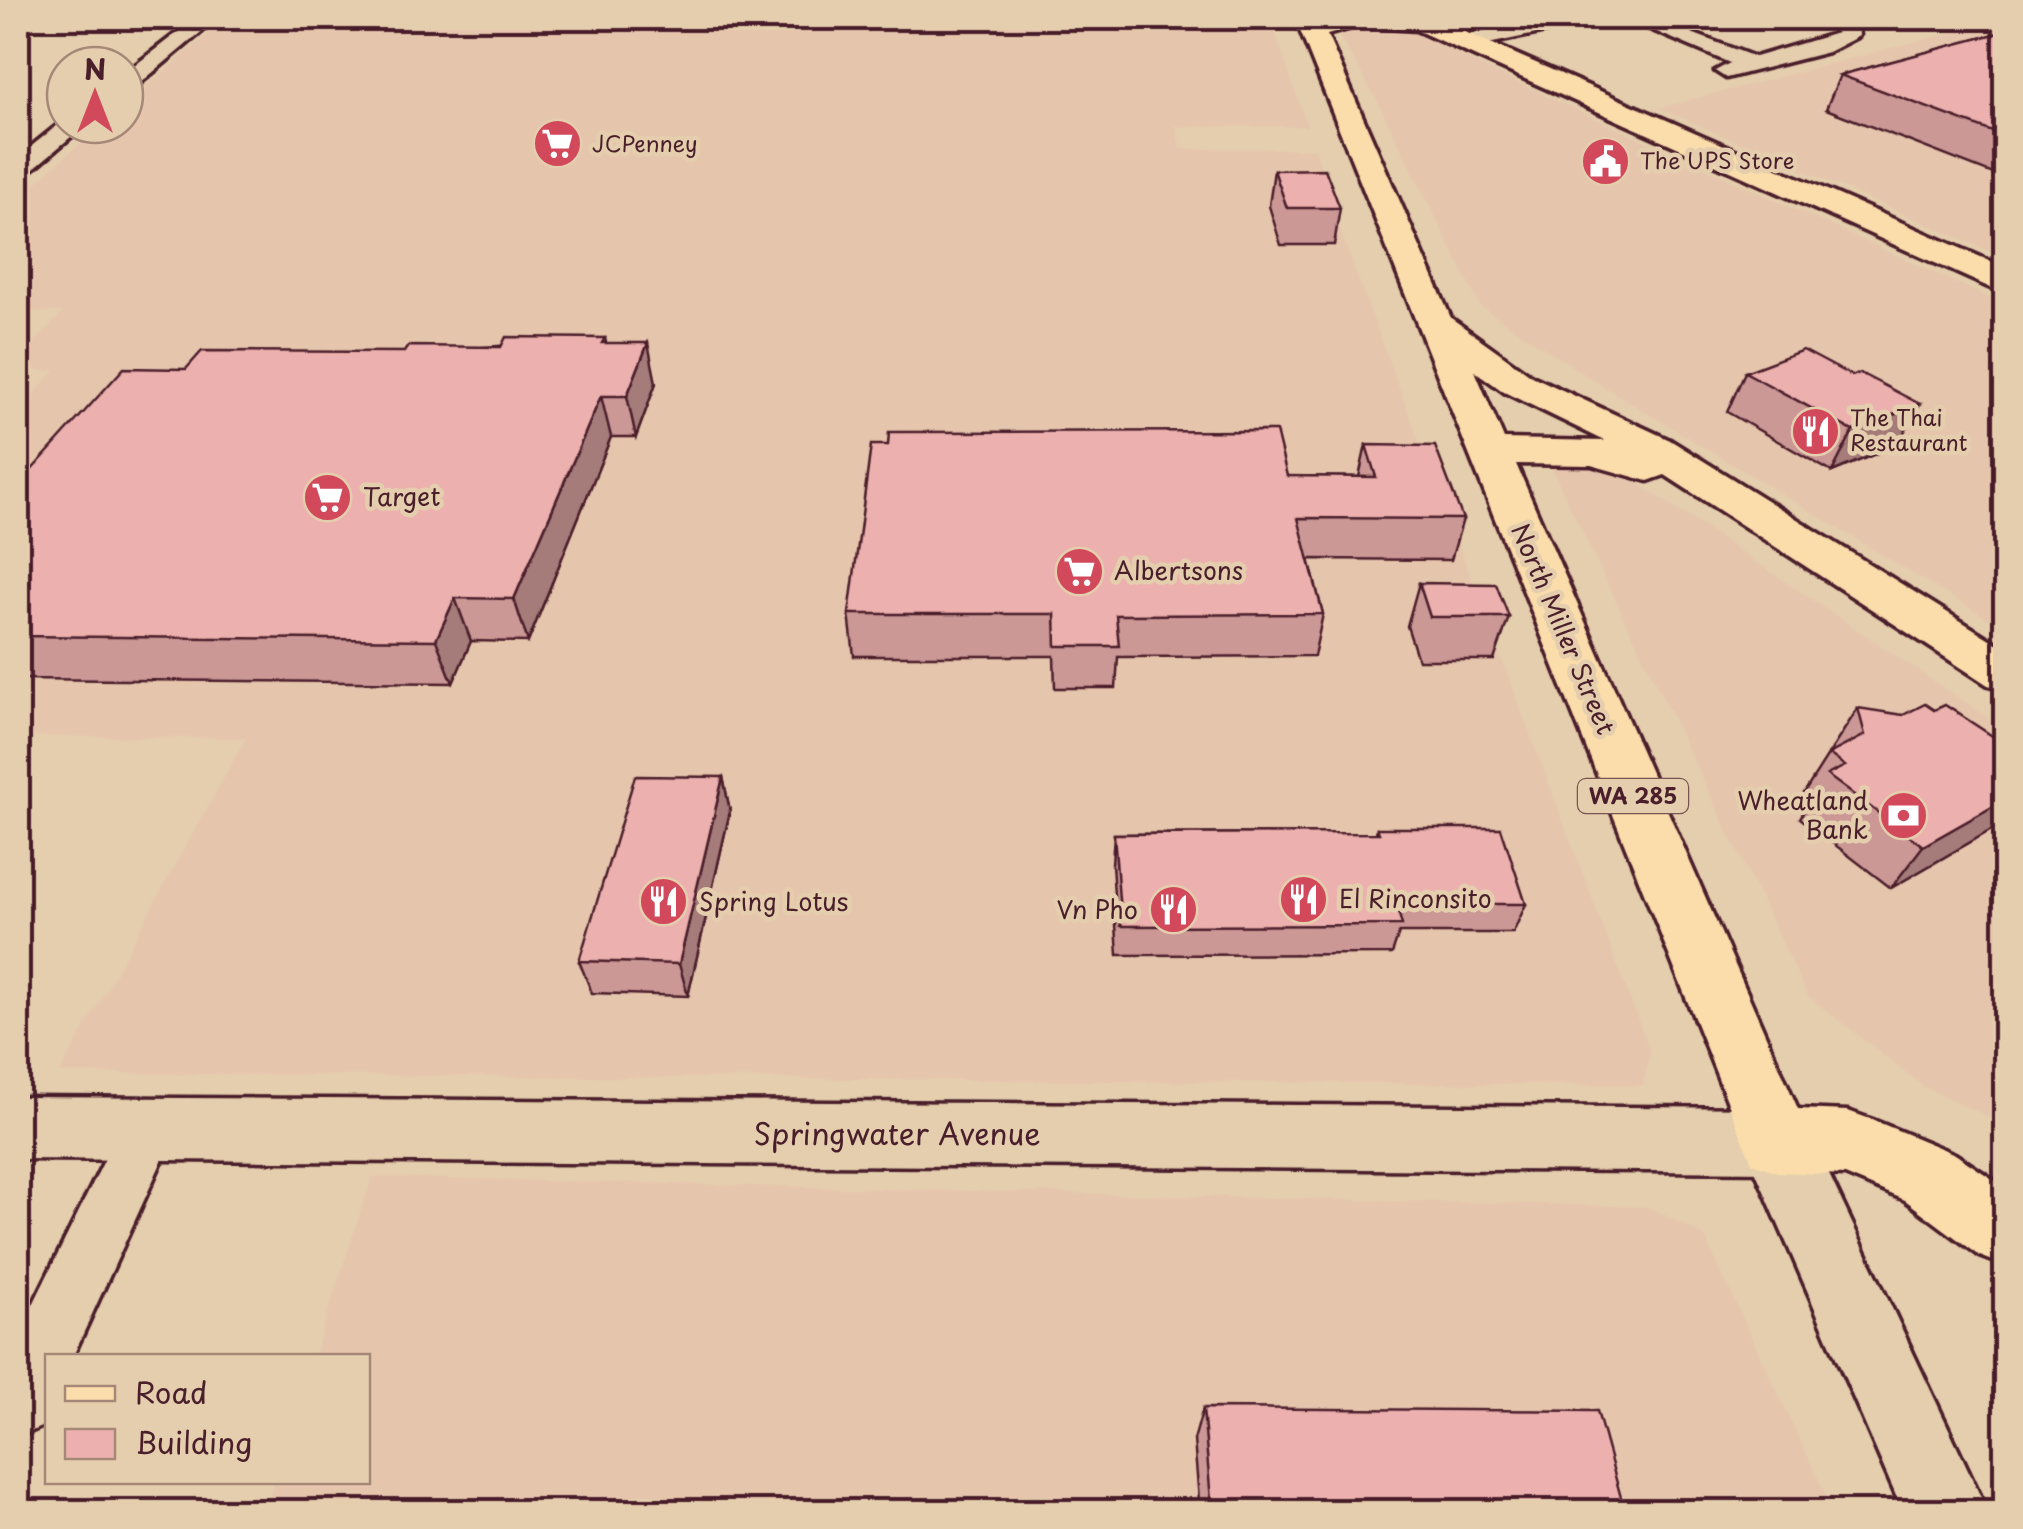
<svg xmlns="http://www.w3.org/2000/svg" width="2023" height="1529" font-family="'Playpen Sans',sans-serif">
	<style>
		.built { fill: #e6c5ad }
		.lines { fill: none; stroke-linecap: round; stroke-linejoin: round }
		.minor-casing { stroke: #4a1f2b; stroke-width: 7 }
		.tertiary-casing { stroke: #4a1f2b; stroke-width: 7 }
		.secondary-casing { stroke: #4a1f2b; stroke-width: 7 }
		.primary-casing { stroke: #4a1f2b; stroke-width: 7 }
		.minor { fill: #e4cead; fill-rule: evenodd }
		.tertiary { fill: #e4cead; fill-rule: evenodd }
		.secondary { fill: #e4cead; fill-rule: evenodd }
		.primary { fill: #fbdcab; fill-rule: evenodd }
		.wall { fill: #cb9896; stroke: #4a1f2b; stroke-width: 2.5 }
		.shaded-wall { fill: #a57c7a; stroke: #4a1f2b; stroke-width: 2.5 }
		.building { fill: #ecb1ae; stroke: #4a1f2b; stroke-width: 2.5 }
		.labels { text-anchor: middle; stroke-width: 9; stroke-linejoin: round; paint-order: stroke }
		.far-poi-label { font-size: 22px; fill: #4a1f2b; stroke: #e4cead; text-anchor: start }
		.shield { fill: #e4cead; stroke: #785452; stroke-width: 2.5 }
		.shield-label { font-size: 22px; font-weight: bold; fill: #4a1f2b }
		.poi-label { font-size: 25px; fill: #4a1f2b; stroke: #e4cead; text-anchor: start }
		.street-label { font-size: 25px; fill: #4a1f2b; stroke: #e4cead }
		.near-street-label { font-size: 30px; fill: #4a1f2b; stroke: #e4cead }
	</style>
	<rect width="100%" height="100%" fill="#e4cead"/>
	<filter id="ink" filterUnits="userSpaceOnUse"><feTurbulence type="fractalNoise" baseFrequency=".01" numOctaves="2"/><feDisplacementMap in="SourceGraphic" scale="20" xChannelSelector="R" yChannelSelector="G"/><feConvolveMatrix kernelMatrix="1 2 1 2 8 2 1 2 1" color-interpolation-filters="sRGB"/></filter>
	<g filter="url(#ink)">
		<g class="built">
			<polygon points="227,18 1270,18 1307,126 1176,126 1180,149 1315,149 1347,250 1650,1052 1643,1085 60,1073 246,738 18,736 18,412 55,371 18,369 18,361 63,312 18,311 18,198 102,125 125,125 125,105"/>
			<polygon points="1395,23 1496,73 2005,305 2005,629 1598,383 1480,306 1377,100 1333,25"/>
			<polygon points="1981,25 2005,33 2005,258 1659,108"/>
			<polygon points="1550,465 1614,467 2005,729 2005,1125 1923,1086 1808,996"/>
			<polygon points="372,1177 1649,1207 1704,1236 1833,1511 265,1512 274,1482 368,1482 368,1356 314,1356"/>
		</g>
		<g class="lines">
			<defs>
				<g id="minor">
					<polygon points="196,18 218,18 133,89 125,91 125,73"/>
					<polygon points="1555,18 1594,18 1584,24 1464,49 1453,42 1464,35"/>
					<polygon points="1624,18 1652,18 1755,57 1837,33 1822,18 1847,18 1858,26 1859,36 1828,52 1726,78 1715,71 1730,63"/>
					<polygon points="64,120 65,125 85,125 27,174 18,177 18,157"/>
					<polygon points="148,1104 168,1112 176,1130 73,1356 48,1356 48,1413 41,1427 18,1437 18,1335 128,1112"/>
				</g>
				<polygon id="tertiary" points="18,1097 1777,1108 1802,1117 1812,1140 1802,1163 1777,1172 18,1159"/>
				<polygon id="secondary" points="1777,1108 1802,1117 1988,1512 1903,1512 1742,1140 1752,1117"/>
				<path id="primary" d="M1295 18H1433L2006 268V292L1993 289 1416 30 1359 26 1327 35 1451 318 1532 376 1670 440 2006 649V690L1988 685 1665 475 1648 481 1591 465 1516 464 1798 1109 1848 1111 1873 1120 1955 1154 2006 1188V1266L1980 1256 1905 1200 1845 1175 1777 1172 1752 1163ZM1475 371 1504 392 1605 441 1504 439Z"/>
			</defs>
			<use href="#minor" class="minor-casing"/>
			<use href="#tertiary" class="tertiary-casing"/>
			<use href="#secondary" class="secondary-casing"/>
			<use href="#primary" class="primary-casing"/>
			<use href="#minor" class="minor"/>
			<use href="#tertiary" class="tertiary"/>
			<use href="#secondary" class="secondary"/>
			<use href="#primary" class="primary"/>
		</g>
		<g class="wall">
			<polygon points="2006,31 2006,179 1826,109 1840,75"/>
			<polygon points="1274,170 1340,208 1334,245 1281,245 1269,206"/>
			<polygon points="605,338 606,343 656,383 636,437 611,437 528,642 471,641 453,683 18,679 18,485 186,369"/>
			<polygon points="1745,372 1852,376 1897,445 1832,472 1727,412"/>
			<polygon points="1366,445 1463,519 1451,560 1309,559 1323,614 1314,656 1118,657 1116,688 1055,688 1054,656 854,656 849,614 1287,476 1359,477"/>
			<polygon points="1419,583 1509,617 1494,660 1418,660 1407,626"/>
			<polygon points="1858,708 1998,826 1891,888 1800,818 1809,802 1802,796"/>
			<polygon points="723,777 730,811 688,996 592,993 579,961"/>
			<polygon points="1377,828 1526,904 1513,933 1399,933 1392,954 1118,955 1112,864 1114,834 1376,833"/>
			<polygon points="1203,1408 1625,1512 1200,1512 1194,1440"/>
		</g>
		<g class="shaded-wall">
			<polygon points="648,343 656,383 636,437 627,396"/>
			<polygon points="601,396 611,437 528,642 514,599"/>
			<polygon points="1920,404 1897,445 1832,472 1853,431"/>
			<polygon points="455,598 471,641 453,683 436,640"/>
			<polygon points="723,777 730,811 688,996 679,964"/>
			<polygon points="2006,799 2006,817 1998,826 1891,888 1923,846"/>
		</g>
		<g class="building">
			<polygon points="2006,31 2006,137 1840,75"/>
			<polygon points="1325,169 1340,208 1287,208 1274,170"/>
			<polygon points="506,337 605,338 602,343 648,343 627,396 601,396 514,599 455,598 436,640 18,636 18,485 124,368 186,369 202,351 404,352 408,346 501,347"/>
			<polygon points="1803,350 1852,376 1860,373 1920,404 1853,431 1745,372"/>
			<polygon points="1276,431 1287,476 1376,477 1366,445 1435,446 1463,519 1298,518 1323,614 1116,615 1119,646 1056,646 1055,614 849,614 871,445 888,445 889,432"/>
			<polygon points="1419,583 1496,584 1509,617 1430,617"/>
			<polygon points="1925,704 1934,710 1945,705 2006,745 2006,799 1923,846 1827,775 1845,766 1829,754 1865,735 1858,708 1903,715"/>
			<polygon points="635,776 723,777 679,964 579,961"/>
			<polygon points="1377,828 1501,828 1526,904 1396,904 1402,925 1121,926 1114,834 1379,833"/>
			<polygon points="1203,1408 1597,1411 1625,1512 1212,1512"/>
		</g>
	</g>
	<defs>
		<symbol id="supermarket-disc" viewBox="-11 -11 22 22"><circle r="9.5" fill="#d1495b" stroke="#e4cead"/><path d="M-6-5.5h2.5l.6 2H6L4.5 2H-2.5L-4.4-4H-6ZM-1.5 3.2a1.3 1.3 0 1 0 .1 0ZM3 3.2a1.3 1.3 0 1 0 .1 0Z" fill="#fff"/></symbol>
		<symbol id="civic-disc" viewBox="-11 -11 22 22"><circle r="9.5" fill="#d1495b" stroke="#e4cead"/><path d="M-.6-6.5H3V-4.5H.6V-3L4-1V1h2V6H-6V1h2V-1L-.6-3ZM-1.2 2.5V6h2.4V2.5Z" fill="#fff"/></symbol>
		<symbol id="restaurant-disc" viewBox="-11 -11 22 22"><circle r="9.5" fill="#d1495b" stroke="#e4cead"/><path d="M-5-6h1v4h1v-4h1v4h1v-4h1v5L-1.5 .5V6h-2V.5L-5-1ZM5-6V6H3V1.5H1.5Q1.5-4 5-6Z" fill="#fff"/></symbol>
		<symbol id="bank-disc" viewBox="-11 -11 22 22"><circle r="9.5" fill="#d1495b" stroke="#e4cead"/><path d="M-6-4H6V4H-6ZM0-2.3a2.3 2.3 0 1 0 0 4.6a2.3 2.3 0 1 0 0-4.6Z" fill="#fff"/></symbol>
	</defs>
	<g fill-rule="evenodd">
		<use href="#supermarket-disc" x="530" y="116" width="55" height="55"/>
		<use href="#civic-disc" x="1578" y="134" width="55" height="55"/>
		<use href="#restaurant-disc" x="1788" y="404" width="55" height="55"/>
		<use href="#supermarket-disc" x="300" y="470" width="55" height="55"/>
		<use href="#supermarket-disc" x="1052" y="544" width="55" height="55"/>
		<use href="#bank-disc" x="1876" y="788" width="55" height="55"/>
		<use href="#restaurant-disc" x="1276" y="872" width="55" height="55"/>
		<use href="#restaurant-disc" x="636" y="874" width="55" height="55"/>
		<use href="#restaurant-disc" x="1146" y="882" width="55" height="55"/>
	</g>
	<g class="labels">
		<g class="far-poi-label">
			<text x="592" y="152">JCPenney</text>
			<text x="1640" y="169">The UPS Store</text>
			<text x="1850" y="426">The Thai<tspan x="1850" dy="25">Restaurant</tspan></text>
		</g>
		<rect class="shield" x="1578" y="779" width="110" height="34" rx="8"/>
		<g class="shield-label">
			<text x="1633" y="804">WA 285</text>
		</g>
		<g class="poi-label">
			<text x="363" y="506">Target</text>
			<text x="1114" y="580">Albertsons</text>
			<text x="1868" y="810" text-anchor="end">Wheatland<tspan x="1868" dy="29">Bank</tspan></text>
			<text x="1339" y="908">El Rinconsito</text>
			<text x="699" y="911">Spring Lotus</text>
			<text x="1138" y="919" text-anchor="end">Vn Pho</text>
		</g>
		<g class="street-label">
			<text transform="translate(1563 629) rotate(67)" y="9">North Miller Street</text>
		</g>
		<g class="near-street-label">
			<text x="897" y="1145">Springwater Avenue</text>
		</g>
	</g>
	<rect width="2023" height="1529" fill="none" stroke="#e4cead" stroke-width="60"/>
	<rect x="30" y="30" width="1963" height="1469" fill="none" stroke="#4a1f2b" stroke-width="4" filter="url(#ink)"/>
	<rect x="45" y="1354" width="325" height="130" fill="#e4cead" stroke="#a68879" stroke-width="2.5"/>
	<rect x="65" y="1386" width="50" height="15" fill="#fbdcab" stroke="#a68879" stroke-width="2.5"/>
	<text x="135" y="1404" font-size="30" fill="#4a1f2b">Road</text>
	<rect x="65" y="1429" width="50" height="30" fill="#ecb1ae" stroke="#a68879" stroke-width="2.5"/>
	<text x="135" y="1454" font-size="30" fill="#4a1f2b">Building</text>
	<g transform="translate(95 95)"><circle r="48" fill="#e4cead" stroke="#a68879" stroke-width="2.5"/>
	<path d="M0-8L18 38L0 25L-18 38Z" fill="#d1495b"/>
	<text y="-15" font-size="28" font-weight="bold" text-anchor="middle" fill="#4a1f2b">N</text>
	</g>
</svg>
